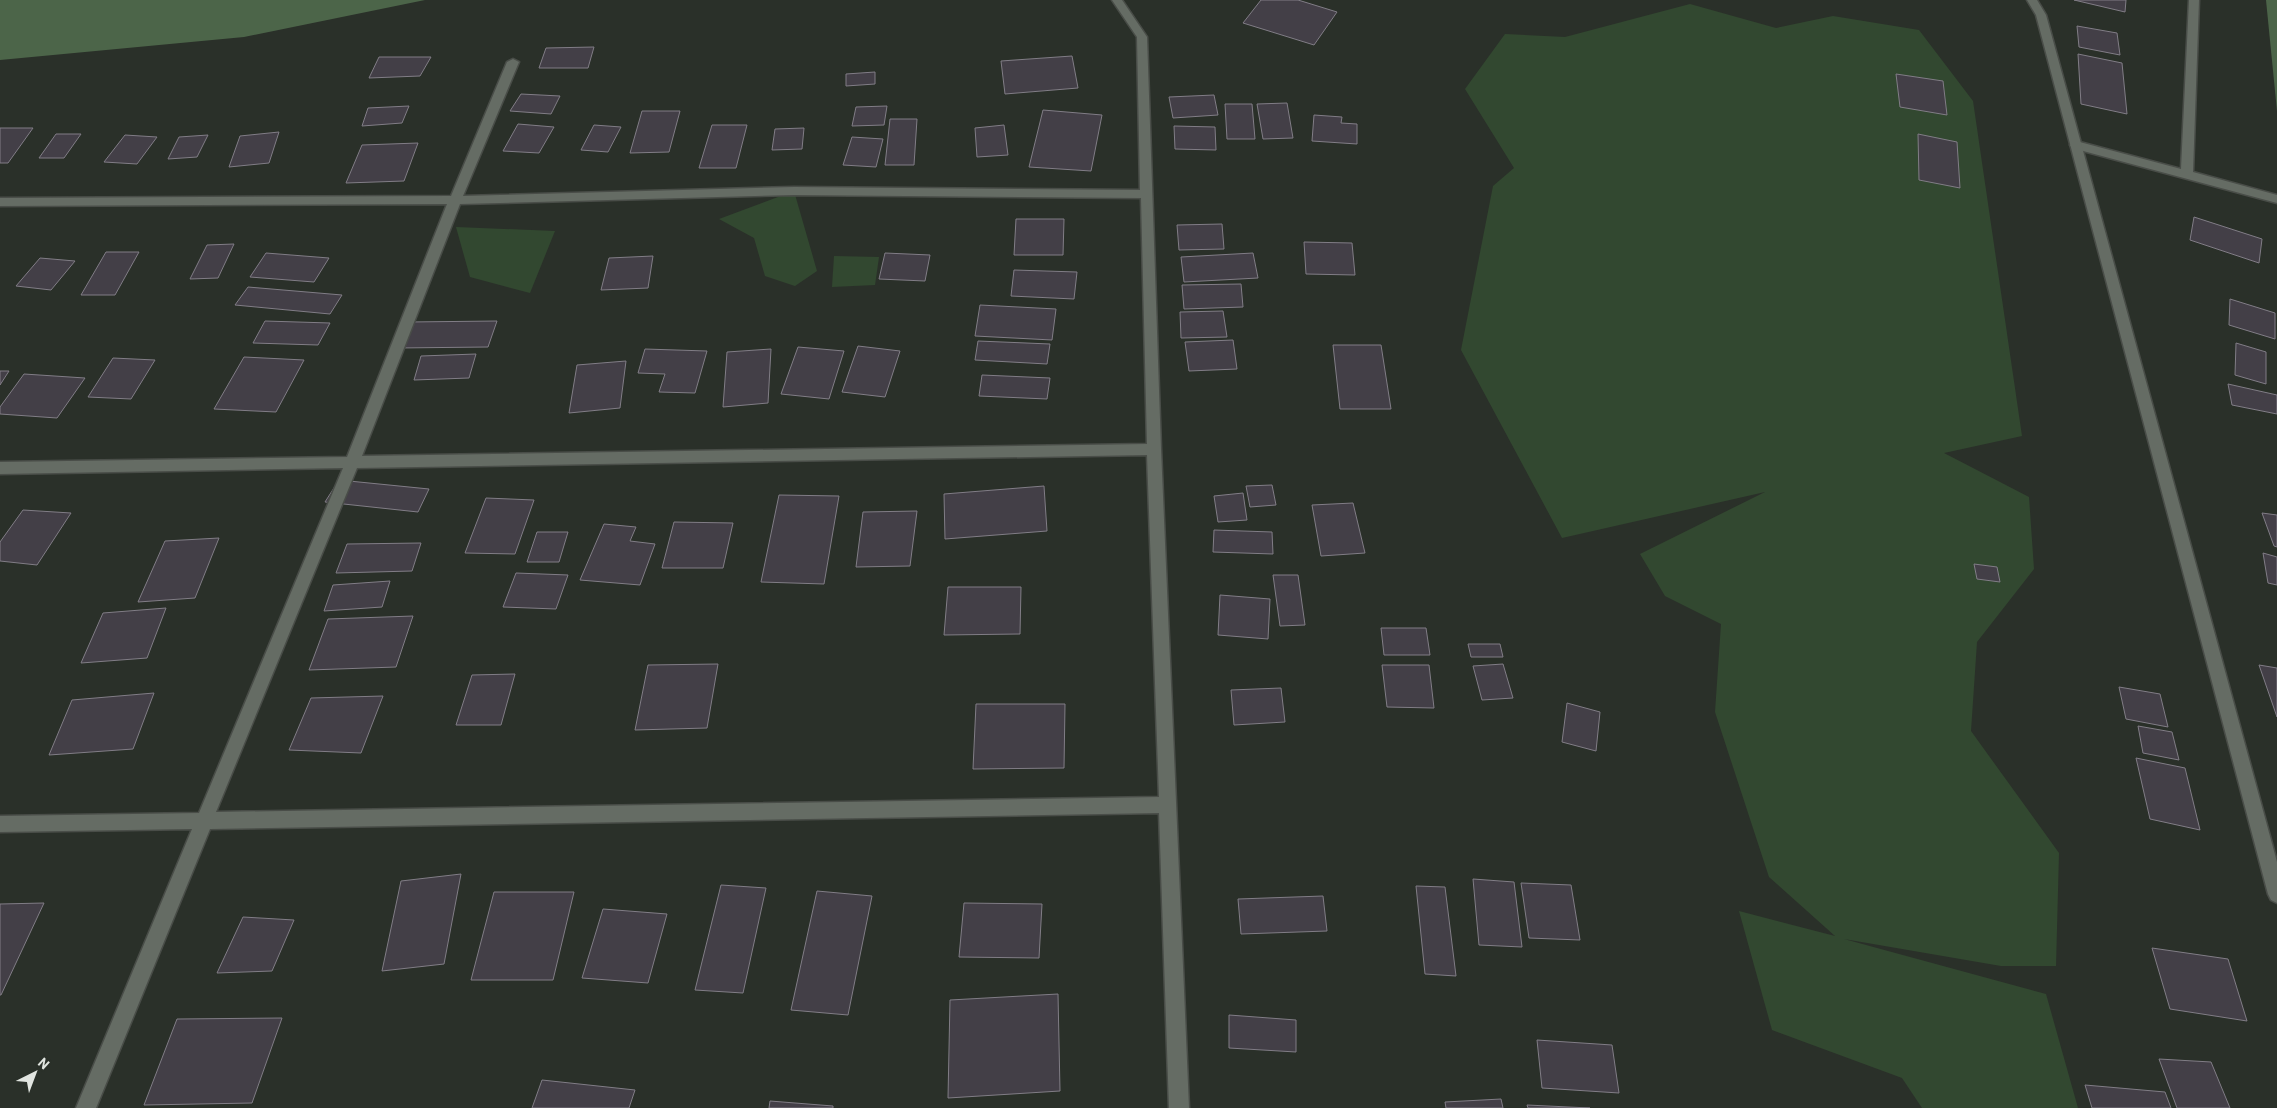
<svg xmlns="http://www.w3.org/2000/svg" width="2277" height="1108" font-family="Barlow,sans-serif">
	<style>
		.green { fill: #324830 }
		.water { fill: #4c6549 }
		.building { fill: #433f47; stroke: #817d86 }
		.lines { fill: none; stroke-linecap: round; stroke-linejoin: round }
		.minor-casing { stroke: #494d48; stroke-width: 3 }
		.tertiary-casing { stroke: #494d48; stroke-width: 3 }
		.minor { fill: #656c64; fill-rule: evenodd }
		.tertiary { fill: #656c64; fill-rule: evenodd }
	</style>
	<rect width="100%" height="100%" fill="#2a3029"/>
	<g class="green">
		<polygon points="1690,4 1776,28 1833,16 1919,30 1973,101 2022,436 1944,453 2029,497 2034,569 1977,642 1971,731 2059,853 2056,966 2001,966 1844,939 2046,994 2078,1108 1922,1108 1902,1078 1772,1030 1739,911 1835,936 1769,877 1715,712 1721,624 1665,596 1640,554 1765,492 1562,538 1461,350 1493,186 1514,168 1465,89 1505,34 1565,37"/>
		<polygon points="794,191 817,271 795,286 765,276 754,238 719,219"/>
		<polygon points="456,227 555,231 530,293 470,277"/>
		<polygon points="834,256 879,257 875,285 832,287"/>
	</g>
	<g class="water">
		<polygon points="0,0 425,0 244,37 0,60"/>
		<polygon points="2266,0 2277,0 2277,111"/>
	</g>
	<g class="building">
		<polygon points="1261,0 1298,0 1337,12 1314,45 1243,23"/>
		<polygon points="2074,0 2126,0 2125,12"/>
		<polygon points="2077,26 2117,33 2120,55 2079,47"/>
		<polygon points="594,47 588,68 539,68 546,48"/>
		<polygon points="2078,54 2122,63 2127,114 2081,104"/>
		<polygon points="1072,56 1078,88 1005,94 1001,61"/>
		<polygon points="379,57 431,57 420,76 369,78"/>
		<polygon points="875,72 875,84 846,86 846,74"/>
		<polygon points="1896,74 1943,81 1947,115 1900,107"/>
		<polygon points="521,94 560,96 551,114 510,111"/>
		<polygon points="1214,95 1218,115 1173,118 1169,97"/>
		<polygon points="1287,103 1293,138 1263,139 1257,104"/>
		<polygon points="1225,104 1252,104 1255,139 1227,139"/>
		<polygon points="409,106 402,123 362,126 368,108"/>
		<polygon points="887,106 884,125 852,126 856,107"/>
		<polygon points="1043,110 1102,115 1091,171 1029,167"/>
		<polygon points="642,111 680,111 669,152 630,153"/>
		<polygon points="1314,115 1342,117 1341,123 1357,124 1357,144 1312,141"/>
		<polygon points="890,119 917,119 914,165 885,165"/>
		<polygon points="518,124 554,127 539,153 503,151"/>
		<polygon points="594,125 621,127 608,152 581,150"/>
		<polygon points="712,125 747,125 736,168 699,168"/>
		<polygon points="1004,125 1008,155 977,157 975,128"/>
		<polygon points="1174,126 1215,127 1216,150 1175,149"/>
		<polygon points="0,128 33,128 8,163 0,163"/>
		<polygon points="804,128 802,149 772,150 775,129"/>
		<polygon points="279,132 269,163 229,167 240,136"/>
		<polygon points="56,134 81,134 64,158 39,158"/>
		<polygon points="1918,134 1957,142 1960,188 1919,180"/>
		<polygon points="125,135 157,137 137,164 104,162"/>
		<polygon points="208,135 197,157 168,159 179,137"/>
		<polygon points="852,137 883,139 876,167 843,165"/>
		<polygon points="418,143 404,181 346,183 362,145"/>
		<polygon points="2194,217 2262,239 2259,263 2190,240"/>
		<polygon points="1016,219 1064,219 1063,255 1014,255"/>
		<polygon points="1222,224 1224,249 1179,250 1177,225"/>
		<polygon points="1304,242 1352,243 1355,275 1306,274"/>
		<polygon points="234,244 218,278 190,279 207,245"/>
		<polygon points="106,252 139,252 115,295 81,295"/>
		<polygon points="266,253 329,258 314,282 250,277"/>
		<polygon points="885,253 930,255 925,281 879,279"/>
		<polygon points="1253,253 1258,278 1184,282 1181,257"/>
		<polygon points="653,256 648,288 601,290 609,258"/>
		<polygon points="40,258 75,261 51,290 16,286"/>
		<polygon points="1014,270 1077,272 1074,299 1011,296"/>
		<polygon points="1241,284 1243,307 1184,309 1182,285"/>
		<polygon points="248,287 342,295 330,314 235,305"/>
		<polygon points="2230,299 2275,313 2275,339 2229,325"/>
		<polygon points="980,305 1056,309 1052,340 975,336"/>
		<polygon points="1223,311 1227,337 1181,338 1180,312"/>
		<polygon points="265,321 330,323 318,345 253,343"/>
		<polygon points="497,321 488,347 397,348 408,322"/>
		<polygon points="1233,340 1237,369 1189,371 1185,342"/>
		<polygon points="978,341 1050,344 1047,364 975,360"/>
		<polygon points="2236,343 2266,352 2266,384 2235,375"/>
		<polygon points="1333,345 1381,345 1391,409 1340,409"/>
		<polygon points="858,346 900,351 885,397 842,392"/>
		<polygon points="798,347 844,351 829,399 781,394"/>
		<polygon points="645,349 707,351 695,393 659,392 665,374 638,373"/>
		<polygon points="771,349 768,403 723,407 727,352"/>
		<polygon points="476,354 469,378 414,380 421,356"/>
		<polygon points="244,357 304,360 276,412 214,409"/>
		<polygon points="113,358 155,360 131,399 88,397"/>
		<polygon points="626,361 620,408 569,413 577,365"/>
		<polygon points="0,371 9,371 0,385"/>
		<polygon points="24,374 85,378 57,418 0,414 0,407"/>
		<polygon points="982,375 1050,378 1047,399 979,396"/>
		<polygon points="2228,384 2277,395 2277,414 2232,405"/>
		<polygon points="339,480 429,489 418,512 325,502"/>
		<polygon points="1272,485 1276,505 1250,507 1246,486"/>
		<polygon points="1044,486 1047,531 945,539 944,494"/>
		<polygon points="1243,493 1247,520 1218,522 1214,496"/>
		<polygon points="779,495 839,496 824,584 761,582"/>
		<polygon points="486,498 534,500 515,554 465,553"/>
		<polygon points="1353,503 1365,553 1321,556 1312,505"/>
		<polygon points="23,510 71,513 37,565 0,561 0,542"/>
		<polygon points="917,511 910,566 856,567 863,512"/>
		<polygon points="2262,513 2277,515 2277,547 2274,546"/>
		<polygon points="674,522 733,523 723,568 662,568"/>
		<polygon points="604,524 636,527 630,541 655,544 640,585 580,580"/>
		<polygon points="1214,530 1272,532 1273,554 1213,552"/>
		<polygon points="537,532 568,532 559,562 527,562"/>
		<polygon points="219,538 195,598 138,602 165,541"/>
		<polygon points="421,543 412,571 336,573 347,544"/>
		<polygon points="2263,553 2277,557 2277,585 2268,583"/>
		<polygon points="1974,564 1997,567 2000,582 1977,579"/>
		<polygon points="516,573 568,575 556,609 503,607"/>
		<polygon points="1273,575 1298,575 1305,625 1280,626"/>
		<polygon points="390,581 382,607 324,611 333,585"/>
		<polygon points="948,587 1021,587 1020,634 944,635"/>
		<polygon points="1220,595 1270,599 1268,639 1218,635"/>
		<polygon points="166,608 147,658 81,663 103,613"/>
		<polygon points="413,616 396,667 309,670 328,619"/>
		<polygon points="1381,628 1426,628 1430,655 1384,655"/>
		<polygon points="1468,644 1500,644 1503,657 1471,657"/>
		<polygon points="718,664 707,728 635,730 648,665"/>
		<polygon points="1503,664 1513,698 1482,700 1473,666"/>
		<polygon points="1382,665 1429,665 1434,708 1387,707"/>
		<polygon points="2259,665 2277,668 2277,717"/>
		<polygon points="515,674 501,725 456,725 472,675"/>
		<polygon points="2119,687 2160,694 2168,727 2126,719"/>
		<polygon points="1281,688 1285,722 1234,725 1231,690"/>
		<polygon points="154,693 133,749 49,755 72,700"/>
		<polygon points="383,696 361,753 289,750 311,698"/>
		<polygon points="1567,703 1600,712 1596,751 1562,742"/>
		<polygon points="976,704 1065,704 1064,768 973,769"/>
		<polygon points="2138,726 2172,732 2179,760 2143,753"/>
		<polygon points="2136,758 2185,768 2200,830 2150,819"/>
		<polygon points="461,874 444,964 382,971 401,881"/>
		<polygon points="1473,879 1514,882 1522,947 1479,945"/>
		<polygon points="1521,883 1571,885 1580,940 1529,938"/>
		<polygon points="721,885 766,888 743,993 695,990"/>
		<polygon points="1416,886 1445,887 1456,976 1425,974"/>
		<polygon points="817,891 872,896 848,1015 791,1010"/>
		<polygon points="494,892 574,892 553,980 471,980"/>
		<polygon points="1323,896 1327,931 1241,934 1238,899"/>
		<polygon points="44,903 1,995 0,995 0,904"/>
		<polygon points="964,903 1042,904 1039,958 959,957"/>
		<polygon points="603,909 667,914 648,983 582,978"/>
		<polygon points="243,917 294,920 272,971 217,973"/>
		<polygon points="2152,948 2228,959 2247,1021 2170,1009"/>
		<polygon points="1058,994 1060,1091 948,1098 950,1000"/>
		<polygon points="1229,1015 1296,1020 1296,1052 1229,1048"/>
		<polygon points="282,1018 252,1103 144,1105 177,1019"/>
		<polygon points="1537,1040 1612,1045 1619,1093 1542,1088"/>
		<polygon points="2159,1059 2211,1062 2230,1108 2177,1108"/>
		<polygon points="542,1080 635,1090 629,1108 532,1108"/>
		<polygon points="2085,1085 2165,1092 2171,1108 2092,1108"/>
		<polygon points="1501,1099 1503,1108 1446,1108 1445,1102"/>
		<polygon points="770,1101 833,1106 833,1108 769,1108"/>
		<polygon points="1527,1105 1590,1108 1528,1108"/>
	</g>
	<g class="lines">
		<defs>
			<g id="minor">
				<path d="M1112 0H1122L1147 37 1161 449 1189 1108H1169L1159 813 210 829 96 1108H76L192 829 0 832V816L199 813 343 468 0 474V462L347 457 447 204 0 206V198L451 196 507 62 513 59 519 62 463 196 794 187 1140 190 1137 37ZM794 195 1141 198 1147 444 362 456 460 204ZM1147 455 1159 797 216 812 357 468Z"/>
				<polygon points="2189,0 2199,0 2193,172 2277,195 2277,203 2072,148 2070,145 2076,141 2181,169"/>
			</g>
			<polygon id="tertiary" points="2027,0 2037,0 2046,15 2277,862 2277,903 2271,900 2268,894 2036,15"/>
		</defs>
		<use href="#minor" class="minor-casing"/>
		<use href="#tertiary" class="tertiary-casing"/>
		<use href="#minor" class="minor"/>
		<use href="#tertiary" class="tertiary"/>
	</g>
	<g transform="translate(35 1073) rotate(42)" stroke="#2a3029" stroke-width="4" paint-order="stroke">
	<path d="M0-4L9 19L0 12L-9 19Z" fill="#e1e5e0"/>
	<text y="-8" font-size="14" font-weight="bold" text-anchor="middle" fill="#e1e5e0">N</text>
	</g>
</svg>
